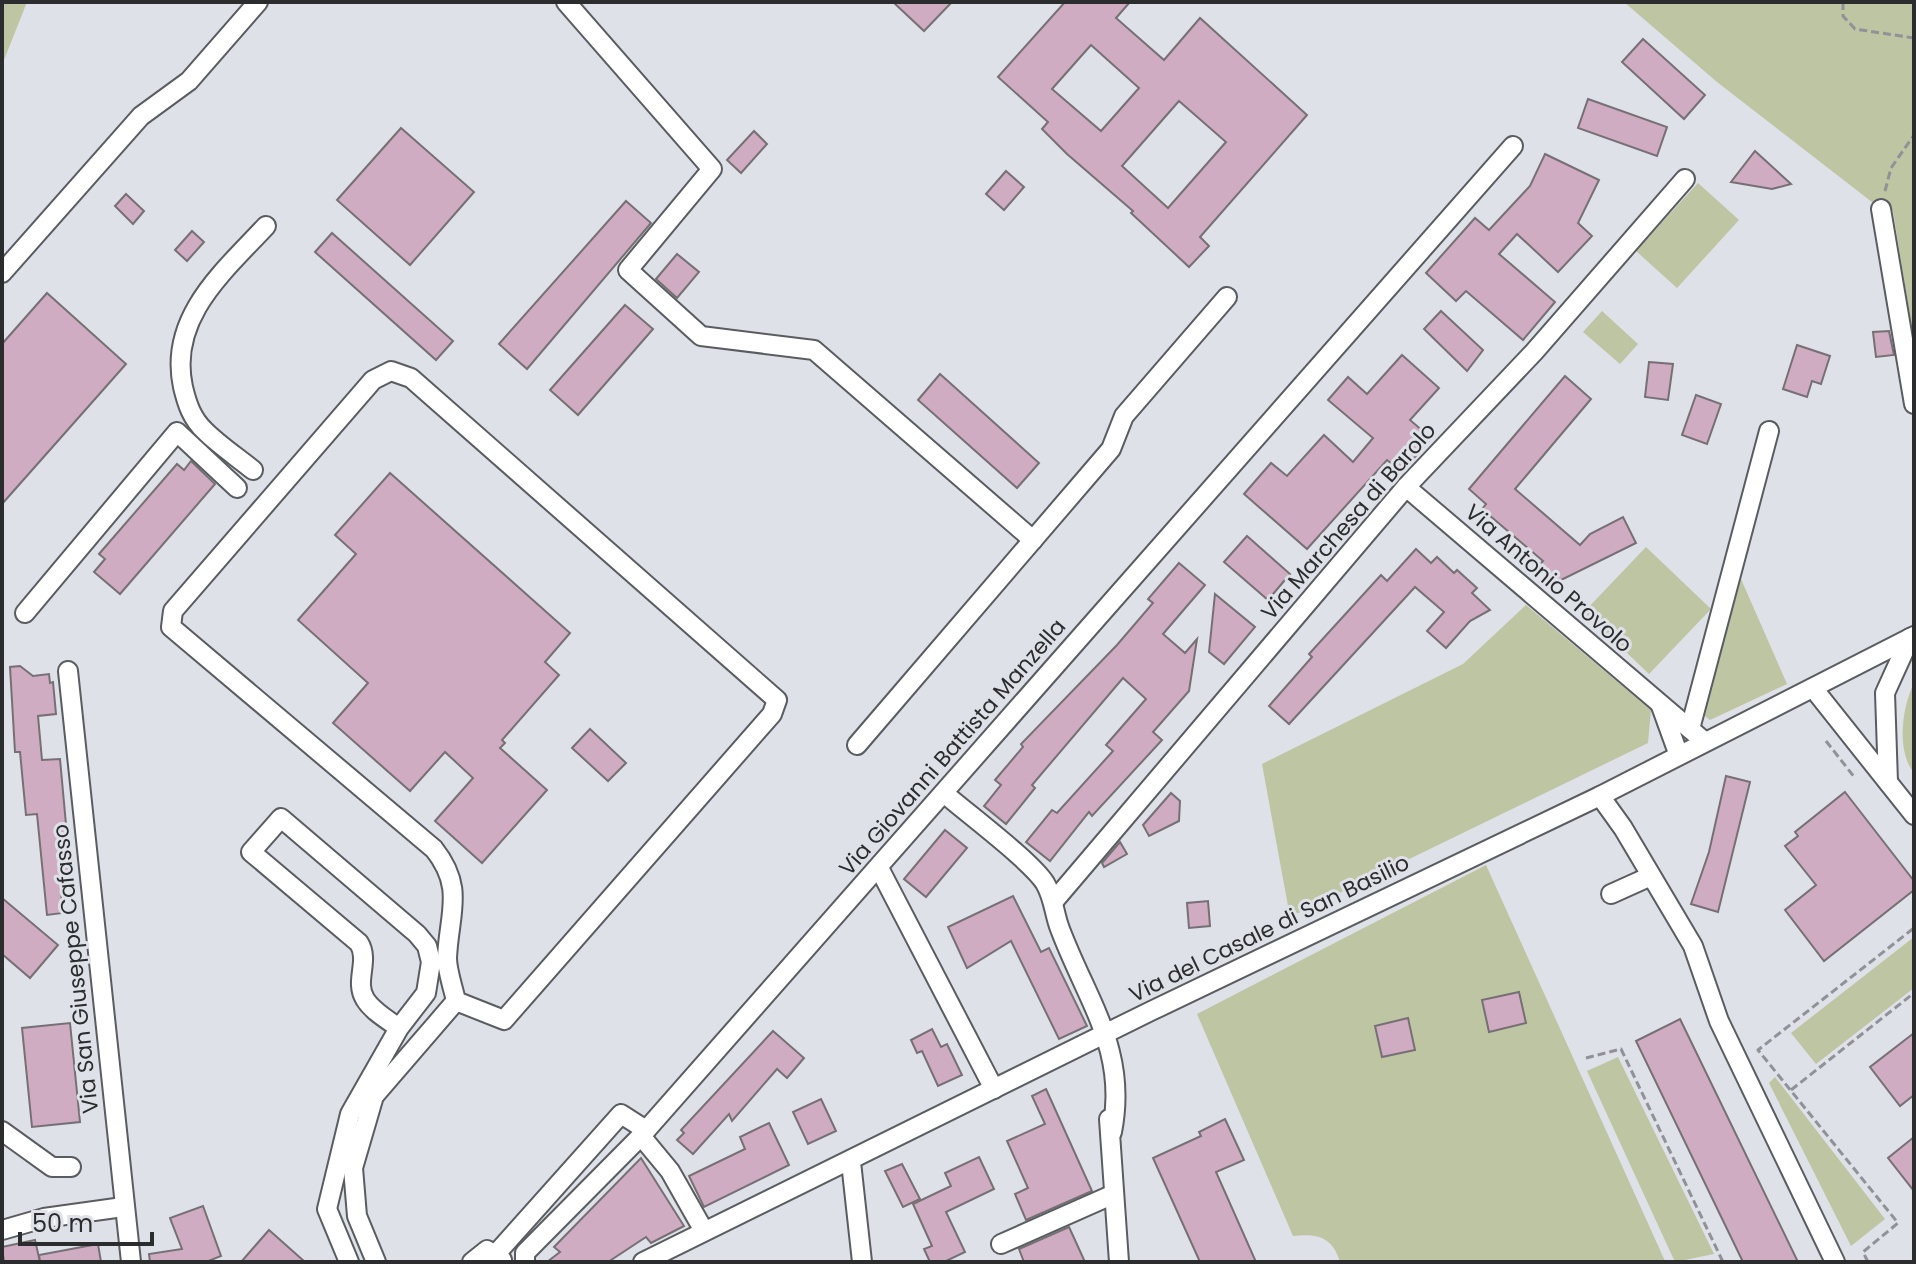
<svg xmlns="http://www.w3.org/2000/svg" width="1916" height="1264" font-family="Poppins,sans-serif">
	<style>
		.green { fill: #bec5a2 }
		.building { fill: #cfacc2; stroke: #767074; stroke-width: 2; fill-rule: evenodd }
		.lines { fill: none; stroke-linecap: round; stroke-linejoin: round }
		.minor-casing { stroke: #595c60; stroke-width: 22 }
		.path { stroke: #909297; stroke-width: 3; stroke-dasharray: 8 4; stroke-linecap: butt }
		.minor { stroke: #fff; stroke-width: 18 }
		.labels { text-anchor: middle; stroke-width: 6; stroke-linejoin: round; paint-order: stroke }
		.street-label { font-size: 22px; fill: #2b2c2e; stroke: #dee1e7 }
	</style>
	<rect width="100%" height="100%" fill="#dee1e7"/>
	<g class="green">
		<polygon points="2,2 27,2 2,65"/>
		<polygon points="1624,2 1914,2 1914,341 1893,211 1881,209 1717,82"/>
		<polygon points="1698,183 1739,220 1677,288 1636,251"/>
		<polygon points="1602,311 1638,344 1620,364 1583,332"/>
		<polygon points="1646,547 1711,609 1649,674 1584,612"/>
		<polygon points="1741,579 1787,684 1710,720 1702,714"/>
		<polygon points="1526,605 1651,710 1648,743 1290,917 1262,764 1463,664"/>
		<path d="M1914 683V773C1896 751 1902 707 1914 683Z"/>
		<path d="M1486 865 1665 1261 1340 1262C1333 1237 1317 1233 1293 1236L1197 1014Z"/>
		<polygon points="1914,937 1914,988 1816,1064 1791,1033"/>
		<polygon points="1618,1057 1714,1254 1675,1262 1587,1071"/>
		<polygon points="1775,1077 1885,1219 1851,1246 1769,1083"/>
	</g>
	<g class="building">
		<polygon points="893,2 952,2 924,31"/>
		<path d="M1065 2H1130L1116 18 1164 60 1200 18 1307 115 1200 237 1209 246 1189 267 1131 213 1133 211 1067 154 1042 129 1048 122 998 77ZM1091 45 1139 88 1101 131 1052 89ZM1179 101 1226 142 1168 208 1122 166Z"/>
		<polygon points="1643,39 1705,95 1684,119 1622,62"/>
		<polygon points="1588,99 1667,127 1657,156 1578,128"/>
		<polygon points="401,128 474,192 410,265 337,200"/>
		<polygon points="754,131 767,144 741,173 727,160"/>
		<polygon points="1755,151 1791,184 1772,189 1731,182"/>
		<polygon points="1545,154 1599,180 1578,223 1592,236 1558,272 1517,234 1499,254 1555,302 1523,340 1466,291 1456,301 1426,273 1475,218 1489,230 1530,186"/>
		<polygon points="1006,171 1024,187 1004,210 986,194"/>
		<polygon points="126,194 144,211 133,224 115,206"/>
		<polygon points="626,201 651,223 527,369 499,344"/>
		<polygon points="192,231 204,242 187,261 175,250"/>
		<polygon points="332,233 453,341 436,360 315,252"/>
		<polygon points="677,254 699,272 677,298 656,279"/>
		<polygon points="47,293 126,364 2,504 2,344"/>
		<polygon points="625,305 653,329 578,415 550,390"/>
		<polygon points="1441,311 1483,350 1467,371 1424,329"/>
		<polygon points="1889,331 1894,355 1876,357 1873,332"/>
		<polygon points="1797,345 1830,356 1821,384 1812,381 1807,397 1783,389"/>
		<polygon points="1402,355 1439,388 1410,420 1431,438 1402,472 1387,460 1307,549 1244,494 1271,463 1287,476 1324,435 1353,462 1373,438 1328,400 1348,377 1367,394"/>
		<polygon points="1649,362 1673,364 1668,400 1645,397"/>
		<polygon points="940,374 1039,463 1017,488 918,400"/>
		<polygon points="1565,376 1591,399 1515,489 1580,545 1590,534 1623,517 1636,543 1557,582 1539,565 1543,561 1482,509 1486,504 1469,489"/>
		<polygon points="1696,395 1721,404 1707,444 1682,435"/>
		<polygon points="191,461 215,484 120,594 94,572 105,559 99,554 177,464 184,470"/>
		<polygon points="390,473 570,633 545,662 559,675 502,740 505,743 500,748 547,790 482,863 435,821 473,778 445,752 410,791 333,723 368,683 298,620 356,554 335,535"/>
		<polygon points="1247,536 1290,574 1268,600 1224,562"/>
		<polygon points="1416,549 1431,563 1437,557 1454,573 1457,570 1477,588 1472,593 1490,610 1470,621 1446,648 1427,631 1444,612 1415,587 1289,724 1269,706 1312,657 1309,654 1381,575 1387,581"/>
		<polygon points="1179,563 1205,585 1163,634 1185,653 1197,639 1189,691 1153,732 1162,740 1092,816 1089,812 1050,861 1026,842 1052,810 1057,813 1113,751 1106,745 1146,699 1123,678 1032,785 1035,788 1006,824 984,806 1001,785 995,780 1023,747 1021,744 1117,645 1153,603 1148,599"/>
		<polygon points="1215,594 1255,627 1224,664 1209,652"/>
		<polygon points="20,666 33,676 49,674 50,683 53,682 56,714 38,716 42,760 60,759 71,879 60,880 63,913 47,915 37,814 26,815 20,752 15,752 10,667"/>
		<polygon points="590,729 626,763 608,781 572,748"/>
		<polygon points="1726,776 1750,782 1718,912 1691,904 1709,852"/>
		<polygon points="1845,792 1914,881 1914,890 1824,961 1785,910 1816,885 1785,846 1798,836 1795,832"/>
		<polygon points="1171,793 1180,801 1179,821 1149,836 1143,825"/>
		<polygon points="945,830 967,848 926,897 904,879"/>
		<polygon points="1120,842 1127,854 1104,867 1102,863"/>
		<polygon points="1013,896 1041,952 1049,948 1087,1026 1059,1039 1011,941 967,968 948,927"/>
		<polygon points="2,898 58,945 30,978 2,954"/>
		<polygon points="1208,901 1210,926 1189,928 1187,903"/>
		<polygon points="1519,992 1526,1023 1489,1032 1482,1000"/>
		<polygon points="1408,1018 1415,1050 1382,1057 1375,1026"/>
		<polygon points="1680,1019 1798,1262 1743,1262 1636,1041"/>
		<polygon points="70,1023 80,1122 32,1127 22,1028"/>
		<polygon points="932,1029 941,1047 947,1044 962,1075 938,1086 922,1051 917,1053 911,1040"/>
		<polygon points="773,1031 804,1058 787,1078 777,1069 732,1121 729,1114 693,1154 677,1140 684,1133 681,1130"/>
		<polygon points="1914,1033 1914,1095 1900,1106 1870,1067"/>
		<polygon points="1046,1089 1092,1191 1026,1220 1015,1194 1028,1188 1007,1141 1045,1124 1032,1096"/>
		<polygon points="821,1099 836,1131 808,1144 793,1112"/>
		<polygon points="1225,1119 1244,1160 1216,1172 1256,1262 1200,1262 1153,1158 1201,1136 1199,1132"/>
		<polygon points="769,1123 789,1165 704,1207 689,1176 745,1149 740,1137"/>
		<polygon points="1914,1137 1914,1191 1888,1158"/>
		<polygon points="979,1157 994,1189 946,1212 965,1252 944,1262 930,1262 924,1249 932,1246 913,1204 951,1186 945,1173"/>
		<polygon points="641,1158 684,1226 651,1243 646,1237 608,1262 547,1262 560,1252 554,1247"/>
		<polygon points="902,1164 920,1199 903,1207 885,1171"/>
		<polygon points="203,1206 221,1256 206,1262 150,1262 149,1254 182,1249 170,1218"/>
		<polygon points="1069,1227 1085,1262 1024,1262 1019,1249"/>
		<polygon points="269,1230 305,1262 241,1262"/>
		<polygon points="35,1240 40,1262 4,1262 2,1247"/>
		<polygon points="98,1244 101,1262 40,1262 39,1255"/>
	</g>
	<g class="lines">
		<defs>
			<g id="minor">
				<polyline points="566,2 712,169 628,270 701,336 814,350 1033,540"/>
				<polyline points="1881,209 1914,404"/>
				<polyline points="2,273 141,116 189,81 258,2"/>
				<path d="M391 371 411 378 777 700 772 714 504 1020 456 1001C453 987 447 971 447 958 449 913 465 888 434 849L171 627 173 611 373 380Z"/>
				<path d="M253 470C237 457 219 445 205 431 192 419 187 404 183 387 168 318 223 272 266 226"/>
				<polyline points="1406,487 1704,741"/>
				<polyline points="25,613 177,432 237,488"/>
				<polyline points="68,671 131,1262"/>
				<polyline points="1813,688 1914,815"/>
				<polyline points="1661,706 1678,753"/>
				<polyline points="1690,729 1769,431"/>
				<polyline points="857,745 1111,449 1124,416 1227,297"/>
				<polyline points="1888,782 1885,693 1910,638"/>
				<path d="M945 794C968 814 1031 861 1045 883 1054 898 1054 914 1060 929 1087 1001 1128 1050 1112 1132"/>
				<polyline points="1600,796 1623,828 1693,946 1719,1021 1835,1262"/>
				<polyline points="879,868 994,1089"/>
				<polyline points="1611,894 1651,876"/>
				<polyline points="1054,901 1406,487 1534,352 1685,179"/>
				<polyline points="1109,1119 1119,1262"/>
				<polyline points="2,1131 52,1167 71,1167"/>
				<polyline points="641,1136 670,1171 704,1231"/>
				<polyline points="851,1162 862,1262"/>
				<polyline points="2,1230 44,1218 123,1207"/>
				<polyline points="1001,1244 1114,1194"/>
				<polyline points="495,1255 621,1114 646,1130"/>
				<path d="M349 1262 327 1209 350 1114 399 1028 426 993 431 962 427 946 417 934 281 818 251 852 359 943C370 961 354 981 365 999 372 1011 388 1020 399 1028"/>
				<polyline points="376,1262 357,1216 353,1168 374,1096 456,1001"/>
				<polyline points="472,1262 487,1250 502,1260"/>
				<polyline points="525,1262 525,1253 641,1136 1513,146"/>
				<polyline points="643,1262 1151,1011 1600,796 1914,636"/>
			</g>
		</defs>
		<use href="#minor" class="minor-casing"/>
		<g class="path">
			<polyline points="1843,2 1843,16 1855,29 1914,38"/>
			<polyline points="1885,191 1891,168 1914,135"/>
			<polyline points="1826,741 1855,778"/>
			<polyline points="1586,1058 1621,1049 1723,1262"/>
			<polyline points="1791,1090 1914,993"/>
			<polyline points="1868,1262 1863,1252 1898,1223 1758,1050 1914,928"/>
		</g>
		<use href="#minor" class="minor"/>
	</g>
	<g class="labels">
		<g class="street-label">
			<text transform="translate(1348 521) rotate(-49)" y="8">Via Marchesa di Barolo</text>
			<text transform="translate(1549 578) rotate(41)" y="8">Via Antonio Provolo</text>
			<text transform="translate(952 747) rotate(-49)" y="8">Via Giovanni Battista Manzella</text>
			<text transform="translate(1269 928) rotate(-26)" y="8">Via del Casale di San Basilio</text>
			<text transform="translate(75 969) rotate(-96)" y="8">Via San Giuseppe Cafasso</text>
		</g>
	</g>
	<rect width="1916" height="1264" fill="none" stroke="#2b2c2e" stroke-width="8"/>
	<path d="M20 1232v12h132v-12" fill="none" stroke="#2b2c2e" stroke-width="4"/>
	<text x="32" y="1232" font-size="24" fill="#2b2c2e" stroke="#dee1e7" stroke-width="6" paint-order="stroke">50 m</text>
</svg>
